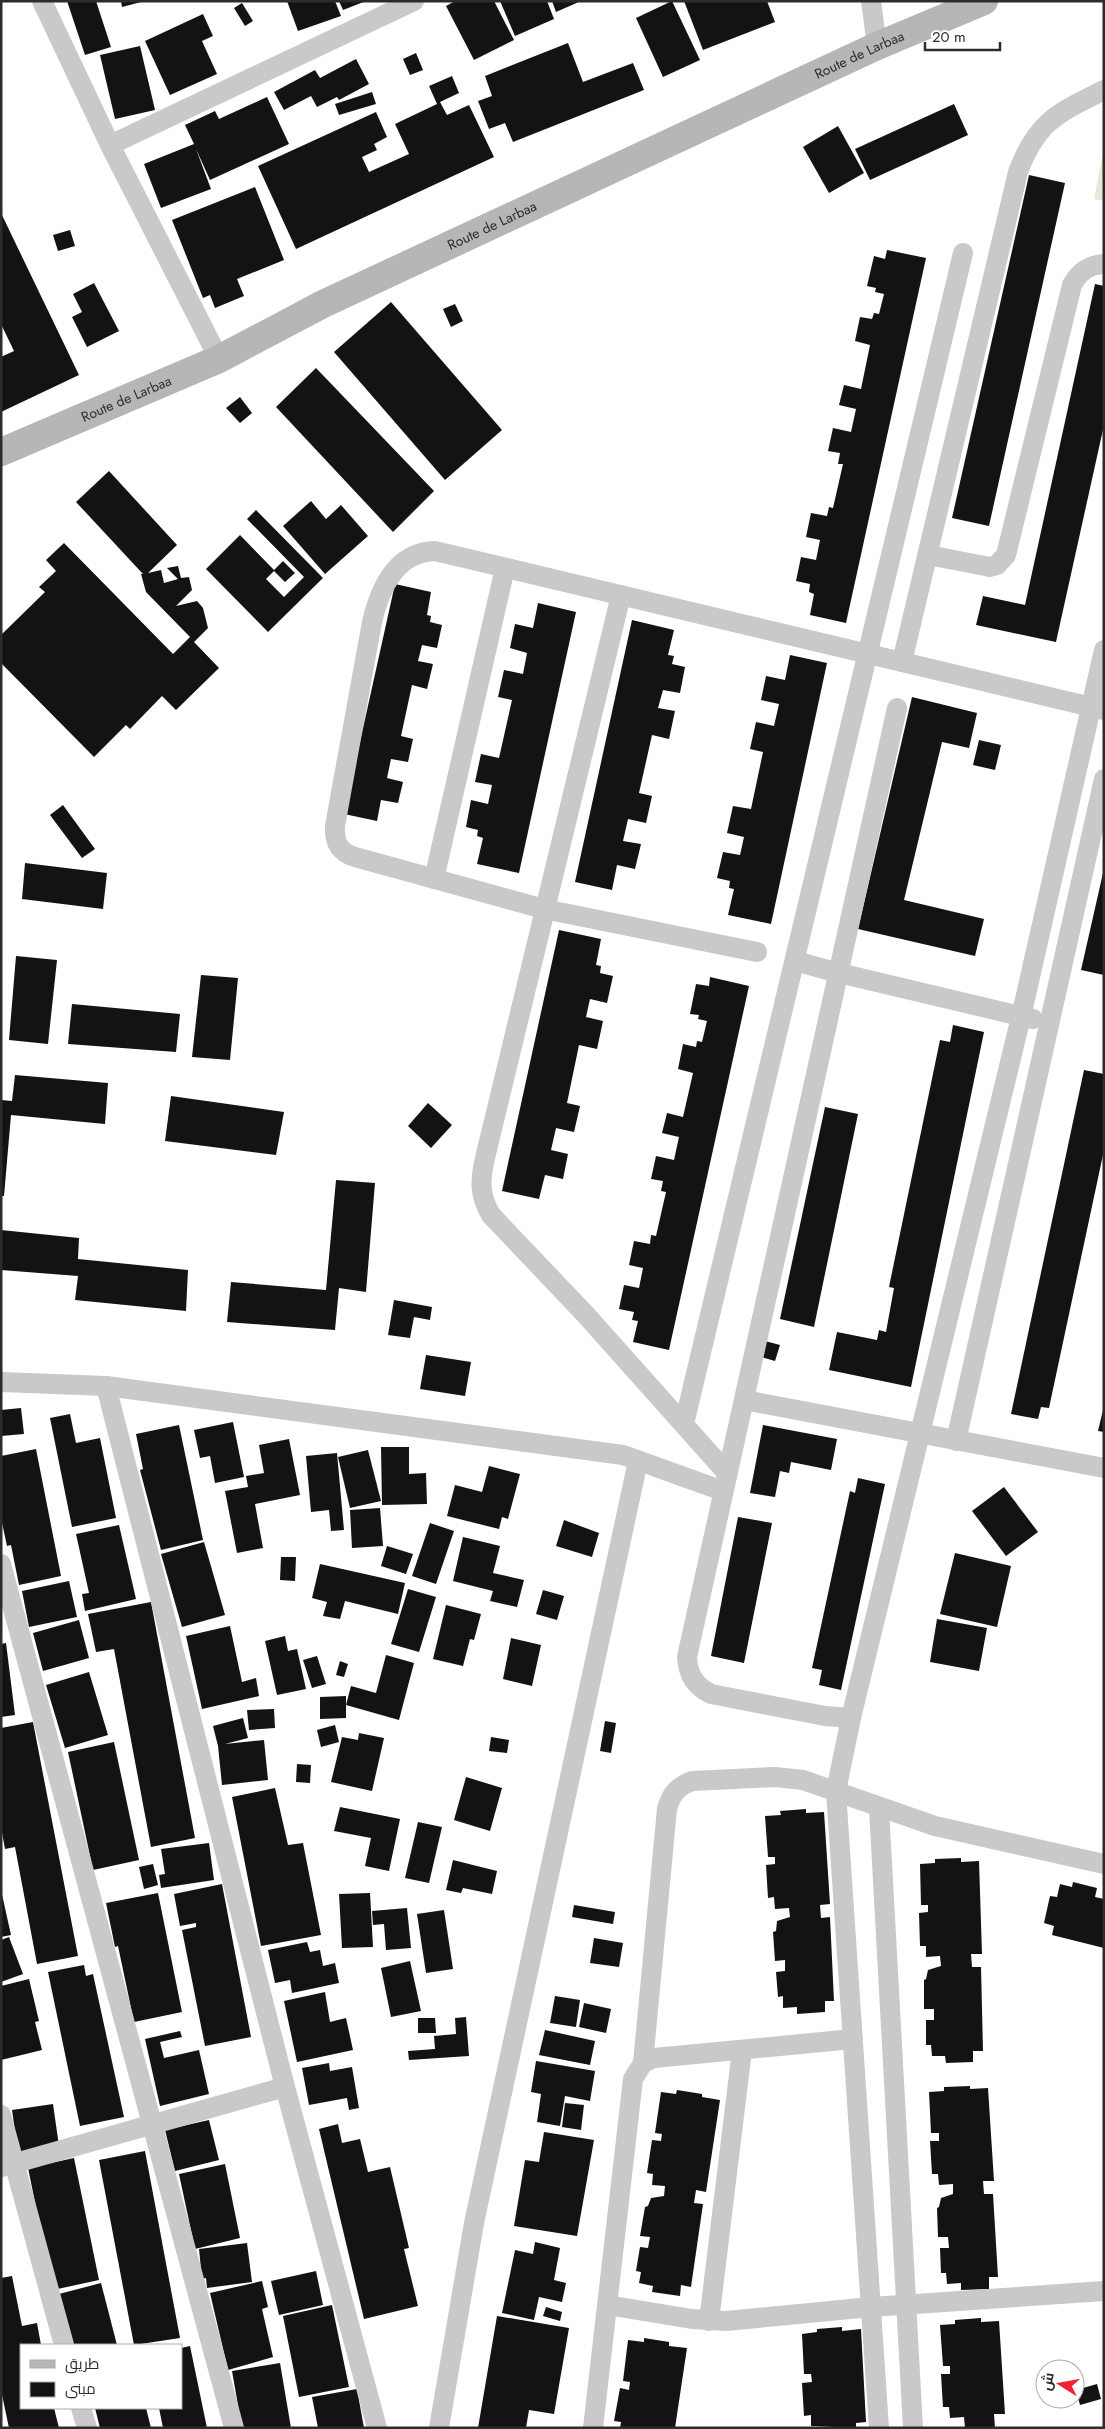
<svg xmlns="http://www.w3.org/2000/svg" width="1105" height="2429" font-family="Jost,Cairo,sans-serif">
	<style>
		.green { fill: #e2ebd8 }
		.building { fill: #131313 }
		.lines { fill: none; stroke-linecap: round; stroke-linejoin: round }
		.minor { stroke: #c9c9c9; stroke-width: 20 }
		.secondary { stroke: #b6b6b6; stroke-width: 28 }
		.labels { text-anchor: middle; stroke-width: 5; stroke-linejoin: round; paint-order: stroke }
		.street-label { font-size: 14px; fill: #2c2c2c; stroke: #fff }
	</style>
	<rect width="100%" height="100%" fill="#fff"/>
	<polygon class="green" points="1104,148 1104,201 1094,199"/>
	<g class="building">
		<polygon points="67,1 96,1 111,47 85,55"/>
		<polygon points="121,1 140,1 141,2 122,7"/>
		<polygon points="287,1 335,1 341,16 298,31"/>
		<polygon points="339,1 366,1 343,10"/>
		<polygon points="455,1 494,1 514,40 474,60 446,6"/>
		<polygon points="500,1 547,1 554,19 515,36"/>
		<polygon points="552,1 581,1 556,12"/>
		<polygon points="672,1 700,60 663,77 636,18"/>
		<polygon points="684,1 767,1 775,22 703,50"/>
		<polygon points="242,3 253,21 245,26 234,8"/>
		<polygon points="203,14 213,36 202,41 217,74 170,95 145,41"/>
		<polygon points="568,43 583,82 633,63 644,90 513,142 505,123 489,129 478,101 492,96 485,76"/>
		<polygon points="140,46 155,110 115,119 100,55"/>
		<polygon points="416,53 423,70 410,75 403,59"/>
		<polygon points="356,59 369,84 339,100 337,97 317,107 311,96 284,110 274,92 315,70 320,78"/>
		<polygon points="452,76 459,93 440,102 447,115 469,105 494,157 296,249 258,166 376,112 387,137 374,144 377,150 362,157 369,172 409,154 395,124 437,104 429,86"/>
		<polygon points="372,92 376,104 339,115 335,104"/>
		<polygon points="267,97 289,144 210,180 196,149 211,189 161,208 144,164 194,144 185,125 215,111 219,119"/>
		<polygon points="954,104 968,135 870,180 855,149"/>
		<polygon points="838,126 864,173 829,193 803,147"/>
		<polygon points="1029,175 1065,183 989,526 952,518"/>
		<polygon points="255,187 284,260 237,279 244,296 215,308 210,295 203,298 172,220"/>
		<polygon points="1,213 79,375 1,412 1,357 14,351 1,324"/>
		<polygon points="70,230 75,246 58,251 53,235"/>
		<polygon points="887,250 926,258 846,623 810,615 814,594 809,592 810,584 796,581 801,557 816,560 820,540 806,537 811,513 827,516 829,507 833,508 843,464 838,464 840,453 828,451 833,428 851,432 856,409 839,405 844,385 861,389 870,345 855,341 860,317 872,319 874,313 879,314 884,294 875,292 876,288 867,286 874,256 885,259"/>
		<polygon points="94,283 119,331 87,347 72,317 82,312 73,294"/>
		<polygon points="1095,284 1104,286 1104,425 1056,642 976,625 983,596 1025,605"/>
		<polygon points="391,302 502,430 445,480 334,352"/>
		<polygon points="455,304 463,321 451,327 443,309"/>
		<polygon points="316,368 434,491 393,532 276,407"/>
		<polygon points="240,397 252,413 240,423 226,408"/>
		<polygon points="109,471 177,545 148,573 161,570 164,583 178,579 167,568 178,566 181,578 189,577 192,590 176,606 197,601 203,608 208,628 194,642 219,668 176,710 162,696 130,729 126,725 94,757 1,663 1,635 45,592 39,587 56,571 46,560 64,543 173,654 190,637 146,592 141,574 143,574 76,502"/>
		<polygon points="311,501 326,519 341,505 368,536 325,574 283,526"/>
		<polygon points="256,510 323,578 268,632 206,569 240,535 274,570 283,561 295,573 285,582 274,571 266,579 284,597 304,577 247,519"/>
		<polygon points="395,584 431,592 427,615 431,616 430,622 442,625 437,648 422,645 418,661 433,664 427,689 412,685 401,736 413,739 408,762 391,759 387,778 403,782 398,803 381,800 377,821 344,814"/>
		<polygon points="538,603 576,612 519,873 477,864 483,838 477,836 478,830 466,827 471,800 488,804 492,785 475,782 481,754 499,758 512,700 498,697 504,670 523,674 527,653 510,648 515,624 533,628"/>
		<polygon points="632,620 674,630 668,655 674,656 672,664 685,667 680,693 663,690 658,708 675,711 669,739 652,735 639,793 652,796 646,823 628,819 623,841 641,844 635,869 617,865 612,890 575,882"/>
		<polygon points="790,655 827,663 771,924 728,915 734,889 729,888 730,881 717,878 723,852 740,855 744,837 727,833 733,806 751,809 763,752 750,749 756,722 774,726 779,704 761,700 766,676 785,680"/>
		<polygon points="912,697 977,713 969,748 942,742 904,900 984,919 975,956 858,929"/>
		<polygon points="979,740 1001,745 995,770 973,765"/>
		<polygon points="63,805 95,849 82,858 50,815"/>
		<polygon points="25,863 107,873 103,909 22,899"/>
		<polygon points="1103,873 1104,873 1104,975 1081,970"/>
		<polygon points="559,930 601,939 596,965 601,966 600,973 613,976 607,1003 590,999 586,1017 603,1021 597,1049 579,1045 567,1103 580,1106 574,1132 556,1128 551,1150 568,1154 563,1179 545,1175 539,1199 502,1191"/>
		<polygon points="16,956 57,960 48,1044 9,1040"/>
		<polygon points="201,975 238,978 230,1060 192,1057"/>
		<polygon points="710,977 749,986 669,1350 633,1342 638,1321 632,1320 634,1312 619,1309 624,1285 639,1288 643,1268 629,1265 634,1241 650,1244 651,1235 656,1236 666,1192 661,1191 663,1181 651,1179 656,1156 674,1160 679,1137 662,1133 667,1113 683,1117 693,1073 678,1069 683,1044 696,1047 697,1041 702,1042 707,1021 698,1019 699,1015 690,1014 696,984 709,986"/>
		<polygon points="72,1004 180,1014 176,1052 68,1044"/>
		<polygon points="953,1025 984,1032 911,1387 829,1370 837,1332 877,1340 879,1330 886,1332 894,1288 889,1287 940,1040 950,1042"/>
		<polygon points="1084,1070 1104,1074 1104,1150 1049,1408 1041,1407 1038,1419 1011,1414"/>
		<polygon points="15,1075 108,1083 105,1124 11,1115 4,1196 1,1196 1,1100 12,1101"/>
		<polygon points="171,1096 284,1112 276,1155 165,1141"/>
		<polygon points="428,1103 452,1125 431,1148 408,1126"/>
		<polygon points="825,1107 858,1114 814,1327 780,1319"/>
		<polygon points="336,1180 375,1183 366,1292 339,1288 335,1330 227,1322 231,1282 326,1290"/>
		<polygon points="1,1230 79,1238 78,1259 188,1270 186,1311 75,1300 78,1276 1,1270"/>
		<polygon points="394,1300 432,1307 430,1320 414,1317 410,1338 388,1335"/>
		<polygon points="765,1341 780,1345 775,1361 761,1357"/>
		<polygon points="426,1355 471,1362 465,1396 420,1389"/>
		<polygon points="21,1408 24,1434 1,1436 1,1410"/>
		<polygon points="1103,1410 1104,1410 1104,1432 1098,1431"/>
		<polygon points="70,1414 76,1443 100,1438 116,1518 72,1527 50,1418"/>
		<polygon points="233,1422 244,1477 215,1483 210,1456 200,1458 194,1430"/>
		<polygon points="179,1425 203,1540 161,1550 140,1470 143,1469 136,1434"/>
		<polygon points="763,1425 837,1439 831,1470 791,1462 789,1473 780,1471 775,1497 750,1493"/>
		<polygon points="289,1439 300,1495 255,1504 263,1548 237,1553 225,1491 248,1487 246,1476 264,1473 259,1445"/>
		<polygon points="381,1447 409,1447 409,1474 426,1473 427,1504 382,1505"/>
		<polygon points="36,1449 61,1576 19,1585 11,1545 7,1546 1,1518 1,1456"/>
		<polygon points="368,1450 381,1501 350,1508 338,1457"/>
		<polygon points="337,1453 344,1530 331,1531 329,1510 311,1512 306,1456"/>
		<polygon points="489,1466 520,1474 508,1519 502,1517 499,1529 447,1516 455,1485 482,1492"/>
		<polygon points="858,1478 885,1484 841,1690 819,1685 822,1670 812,1668 850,1491 855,1493"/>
		<polygon points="1004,1487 1038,1532 1006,1556 972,1511"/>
		<polygon points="380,1508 383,1546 352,1548 350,1510"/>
		<polygon points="738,1517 772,1523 744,1663 711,1656"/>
		<polygon points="564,1520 599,1533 592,1557 556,1546"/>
		<polygon points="430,1523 454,1531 436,1584 412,1576"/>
		<polygon points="119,1525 136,1599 85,1611 82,1594 89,1593 76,1534"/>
		<polygon points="463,1537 500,1546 493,1573 524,1580 517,1607 490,1601 493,1591 453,1581"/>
		<polygon points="204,1542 225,1615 182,1627 161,1554"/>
		<polygon points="387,1546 413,1554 406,1574 381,1566"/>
		<polygon points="955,1553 1011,1566 997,1627 940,1614"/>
		<polygon points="281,1557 296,1557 295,1581 280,1580"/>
		<polygon points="320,1564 405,1583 398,1614 345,1601 340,1619 323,1616 327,1602 312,1598"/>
		<polygon points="69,1581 77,1617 29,1627 22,1591"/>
		<polygon points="408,1589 436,1597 419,1652 391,1644"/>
		<polygon points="543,1590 564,1596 557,1620 536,1614"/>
		<polygon points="151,1602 195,1838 151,1847 114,1649 96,1652 88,1614"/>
		<polygon points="446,1605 481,1614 474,1640 470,1639 463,1666 433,1659"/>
		<polygon points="937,1619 987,1628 979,1671 930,1662"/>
		<polygon points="79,1620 89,1658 43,1671 33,1633"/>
		<polygon points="230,1626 242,1682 256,1678 259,1696 202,1709 186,1636"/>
		<polygon points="285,1636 288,1651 297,1649 306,1689 277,1695 265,1641"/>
		<polygon points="511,1638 541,1645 532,1686 503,1679"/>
		<polygon points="6,1643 15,1715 1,1717 1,1644"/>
		<polygon points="386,1655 414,1663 399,1720 346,1705 351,1686 376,1693"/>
		<polygon points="317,1656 326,1684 312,1688 303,1660"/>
		<polygon points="340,1661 348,1664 344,1677 336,1675"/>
		<polygon points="89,1672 108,1735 65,1748 46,1685"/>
		<polygon points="346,1696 346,1718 320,1719 320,1697"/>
		<polygon points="274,1709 275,1728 249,1730 247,1710"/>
		<polygon points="243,1718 248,1738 225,1744 264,1740 268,1780 222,1785 218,1746 213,1726"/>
		<polygon points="605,1721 616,1723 611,1753 600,1751"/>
		<polygon points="33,1722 78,1956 37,1964 15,1847 5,1849 1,1827 1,1728"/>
		<polygon points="335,1725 339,1742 321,1747 317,1730"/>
		<polygon points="359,1733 384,1738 372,1791 331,1782 342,1737 358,1740"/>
		<polygon points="491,1737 509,1740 507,1753 489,1751"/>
		<polygon points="114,1742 139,1860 93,1870 68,1752"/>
		<polygon points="297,1764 311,1765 310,1783 296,1782"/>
		<polygon points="466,1777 502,1788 490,1831 454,1820"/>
		<polygon points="275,1788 288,1845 303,1843 321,1935 261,1946 232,1797"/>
		<polygon points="340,1807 400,1819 389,1871 365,1866 371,1838 334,1831"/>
		<polygon points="806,1809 806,1813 824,1812 830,1904 820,1905 821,1918 830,1917 834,2001 825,2001 825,2012 797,2014 797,2007 783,2008 783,1996 778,1997 776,1972 785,1971 785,1960 775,1961 773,1932 776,1931 777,1921 790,1917 789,1908 775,1909 774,1897 768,1898 766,1865 775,1864 775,1857 768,1857 765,1816 781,1815 780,1811"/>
		<polygon points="418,1822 442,1827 429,1883 405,1878"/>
		<polygon points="209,1843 214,1880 161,1888 159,1875 165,1874 161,1849"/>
		<polygon points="961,1858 961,1862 979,1861 982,1954 971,1954 972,1967 981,1967 983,2051 973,2051 973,2062 946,2063 945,2056 932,2056 931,2045 926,2045 926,2020 934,2020 934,2009 924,2009 924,1980 926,1979 928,1970 941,1966 940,1956 926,1957 926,1946 920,1946 919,1913 928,1912 928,1905 921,1905 920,1864 935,1863 935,1859"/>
		<polygon points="453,1860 497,1871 492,1894 463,1888 461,1893 446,1890"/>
		<polygon points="153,1864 158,1885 144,1889 139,1867"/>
		<polygon points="1073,1882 1097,1888 1095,1897 1104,1899 1104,1948 1052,1935 1054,1926 1044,1923 1050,1896 1057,1897 1060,1884 1072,1887"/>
		<polygon points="222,1884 251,2037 205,2046 182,1930 196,1927 196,1923 180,1926 174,1894"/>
		<polygon points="1,1890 11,1935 1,1937"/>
		<polygon points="158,1893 182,2012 134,2022 118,1946 115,1947 106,1903"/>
		<polygon points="370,1893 373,1947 342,1948 339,1894"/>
		<polygon points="574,1905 615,1912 613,1924 572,1917"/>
		<polygon points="407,1908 411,1948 386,1950 384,1924 373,1925 372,1911"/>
		<polygon points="444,1910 453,1969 426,1973 417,1914"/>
		<polygon points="9,1937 23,1974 1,1982 1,1940"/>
		<polygon points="594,1938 623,1943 619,1967 590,1963"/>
		<polygon points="307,1942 310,1952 320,1950 323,1966 335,1963 339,1983 292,1993 290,1980 275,1983 268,1950"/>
		<polygon points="410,1961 421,2011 391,2017 381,1968"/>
		<polygon points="84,1965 86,1976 93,1974 124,2117 80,2126 48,1972"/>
		<polygon points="29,1979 39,2021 35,2022 42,2050 1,2060 1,1986"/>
		<polygon points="325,1992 330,2022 346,2018 353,2050 297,2062 284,2001"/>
		<polygon points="555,1996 580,2000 576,2027 550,2023"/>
		<polygon points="584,2003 611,2009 606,2033 579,2027"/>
		<polygon points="466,2017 469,2056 409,2060 408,2051 435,2049 434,2036 456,2034 455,2018"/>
		<polygon points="418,2018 435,2018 436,2033 418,2033"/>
		<polygon points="545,2030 595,2041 590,2065 539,2055"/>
		<polygon points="180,2031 182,2037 160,2042 164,2058 199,2050 209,2094 160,2106 145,2039"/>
		<polygon points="536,2061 595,2071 590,2101 565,2096 560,2126 537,2122 541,2094 531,2092"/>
		<polygon points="329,2063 330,2071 352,2067 359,2108 349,2110 347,2098 309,2105 302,2068"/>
		<polygon points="970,2086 970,2089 988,2088 994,2181 983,2181 984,2194 993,2194 998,2277 989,2277 989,2289 961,2290 961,2283 947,2284 946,2273 941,2273 940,2248 949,2248 948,2237 938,2237 937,2208 939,2207 941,2198 953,2194 953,2184 939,2185 938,2174 932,2174 930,2141 939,2141 939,2133 931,2133 929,2092 944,2091 944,2087"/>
		<polygon points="677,2090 702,2094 702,2097 720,2100 706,2192 696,2190 694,2203 703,2204 691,2287 681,2285 680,2296 652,2292 653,2286 639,2283 641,2272 636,2271 640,2247 648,2248 650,2237 640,2236 645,2207 648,2206 651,2198 664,2196 665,2186 652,2185 653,2174 647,2173 652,2140 661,2141 662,2134 655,2133 661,2092 676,2094"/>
		<polygon points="565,2103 584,2105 581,2130 562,2127"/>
		<polygon points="53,2104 59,2146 18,2152 12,2110"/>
		<polygon points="209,2120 219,2160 175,2171 165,2130"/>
		<polygon points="338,2124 342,2143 360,2139 368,2172 390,2167 409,2248 404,2249 418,2306 364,2319 319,2129"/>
		<polygon points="544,2132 594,2140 577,2236 514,2226 525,2160 539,2162"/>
		<polygon points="145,2151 180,2338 134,2345 99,2160"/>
		<polygon points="74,2158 99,2280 53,2290 28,2168"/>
		<polygon points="225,2164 240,2238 195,2249 179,2174"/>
		<polygon points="535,2242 560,2248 554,2280 566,2283 562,2302 539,2297 534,2320 502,2313 515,2250 533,2254"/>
		<polygon points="247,2243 252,2282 207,2288 206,2278 202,2279 199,2249"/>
		<polygon points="316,2271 323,2305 279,2315 271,2281"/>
		<polygon points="12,2276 22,2326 37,2323 41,2345 21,2345 21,2408 54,2408 59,2428 9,2428 1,2390 1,2278"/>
		<polygon points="262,2281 268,2307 262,2309 273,2357 228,2370 210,2293"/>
		<polygon points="101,2283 117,2345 72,2345 59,2294"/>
		<polygon points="332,2305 349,2387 299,2397 283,2316"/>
		<polygon points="546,2307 562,2312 560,2321 543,2316"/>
		<polygon points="497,2316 569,2328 554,2414 529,2410 526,2428 478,2428"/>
		<polygon points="981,2318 981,2322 999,2321 1005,2414 994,2414 995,2428 965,2428 964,2417 950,2418 949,2407 943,2407 941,2374 950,2374 950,2366 943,2366 940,2325 955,2324 955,2320"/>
		<polygon points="842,2327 842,2331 861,2329 866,2422 856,2423 856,2428 811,2426 811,2415 804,2416 802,2383 812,2382 811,2374 804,2374 802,2334 817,2332 817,2329"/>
		<polygon points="644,2338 669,2342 669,2346 687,2348 675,2428 620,2428 621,2422 614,2421 620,2388 629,2390 630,2382 623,2381 628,2340 644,2342"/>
		<polygon points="190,2346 207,2428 163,2428 159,2408 181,2408 181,2348"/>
		<polygon points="280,2363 291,2428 242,2428 232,2371"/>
		<polygon points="1097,2384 1101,2399 1080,2405 1076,2390"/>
		<polygon points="357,2389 364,2428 318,2428 312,2397"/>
		<polygon points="95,2408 146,2408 151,2428 100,2428"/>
	</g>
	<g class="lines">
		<g class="minor">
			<polyline points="42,1 110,145 219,359"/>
			<polyline points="871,1 877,46"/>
			<polyline points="110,145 414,1"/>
			<path d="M928 555 990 567 997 565 1006 555 1072 285C1079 272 1088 265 1104 264"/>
			<path d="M621 595 485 1158C480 1180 479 1195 491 1215L586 1315 727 1473"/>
			<path d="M902 662 1018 172C1037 121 1058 113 1104 90"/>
			<path d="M897 708 687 1657C688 1675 695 1686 711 1694L825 1716 851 1718 1021 1017 1104 650"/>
			<polyline points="434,879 505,568"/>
			<path d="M757 952 544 909 355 857C339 852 334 842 335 826L372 622C380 588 396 552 435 551L1104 710"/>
			<polyline points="795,961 839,973 1033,1019"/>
			<polyline points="1,1382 106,1386 623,1455 723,1491"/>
			<polyline points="106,1386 285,2087 377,2428"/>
			<polyline points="744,1400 1104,1468"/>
			<polyline points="684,1424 963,253"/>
			<polyline points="956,1441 1104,779"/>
			<polyline points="1,1564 234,2428"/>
			<polyline points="851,1718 836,1791 879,2428"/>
			<polyline points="879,1808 913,2428"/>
			<path d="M643 2063 667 1809C671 1794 678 1786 692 1781L775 1777 803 1780 935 1826 1104 1864"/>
			<polyline points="1,2115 64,2345"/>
			<polyline points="1,2167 285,2087"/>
			<polyline points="607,2305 692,2319 726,2321 871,2307 1104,2291"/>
			<polyline points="709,2321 742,2050"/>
			<polyline points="81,2408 87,2428"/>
			<polyline points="439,2428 474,2223 638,1461"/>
			<polyline points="593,2428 633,2079 643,2063 654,2058 853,2039"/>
		</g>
		<path class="secondary" id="s1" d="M1 452 219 359 323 304 877 46 984 1"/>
	</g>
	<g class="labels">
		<g class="street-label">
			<text dy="5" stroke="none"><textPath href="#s1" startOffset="946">Route de Larbaa</textPath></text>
			<text dy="5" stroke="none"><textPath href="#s1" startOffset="541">Route de Larbaa</textPath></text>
			<text dy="5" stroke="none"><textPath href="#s1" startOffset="136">Route de Larbaa</textPath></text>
		</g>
	</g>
	<rect width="1105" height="2429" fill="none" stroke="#2c2c2c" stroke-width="5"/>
	<rect x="20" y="2344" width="162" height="65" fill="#ffffff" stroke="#ababab"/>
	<rect x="30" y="2360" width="25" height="8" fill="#b6b6b6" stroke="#ababab"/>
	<text x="65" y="2369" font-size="15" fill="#2c2c2c">طريق</text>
	<rect x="30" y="2382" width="25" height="15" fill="#131313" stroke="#ababab"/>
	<text x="65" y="2394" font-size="15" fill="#2c2c2c">مبنى</text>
	<g transform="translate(1060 2384) rotate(281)"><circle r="24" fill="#ffffff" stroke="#ababab"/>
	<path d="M0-4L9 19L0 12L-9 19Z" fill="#ee2331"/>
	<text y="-8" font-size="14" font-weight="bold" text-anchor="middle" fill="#2c2c2c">ش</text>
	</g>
	<path d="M925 42v8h75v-8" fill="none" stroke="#2c2c2c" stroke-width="2.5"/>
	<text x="932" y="42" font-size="15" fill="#2c2c2c" stroke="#ffffff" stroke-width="4" paint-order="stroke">20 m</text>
</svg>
